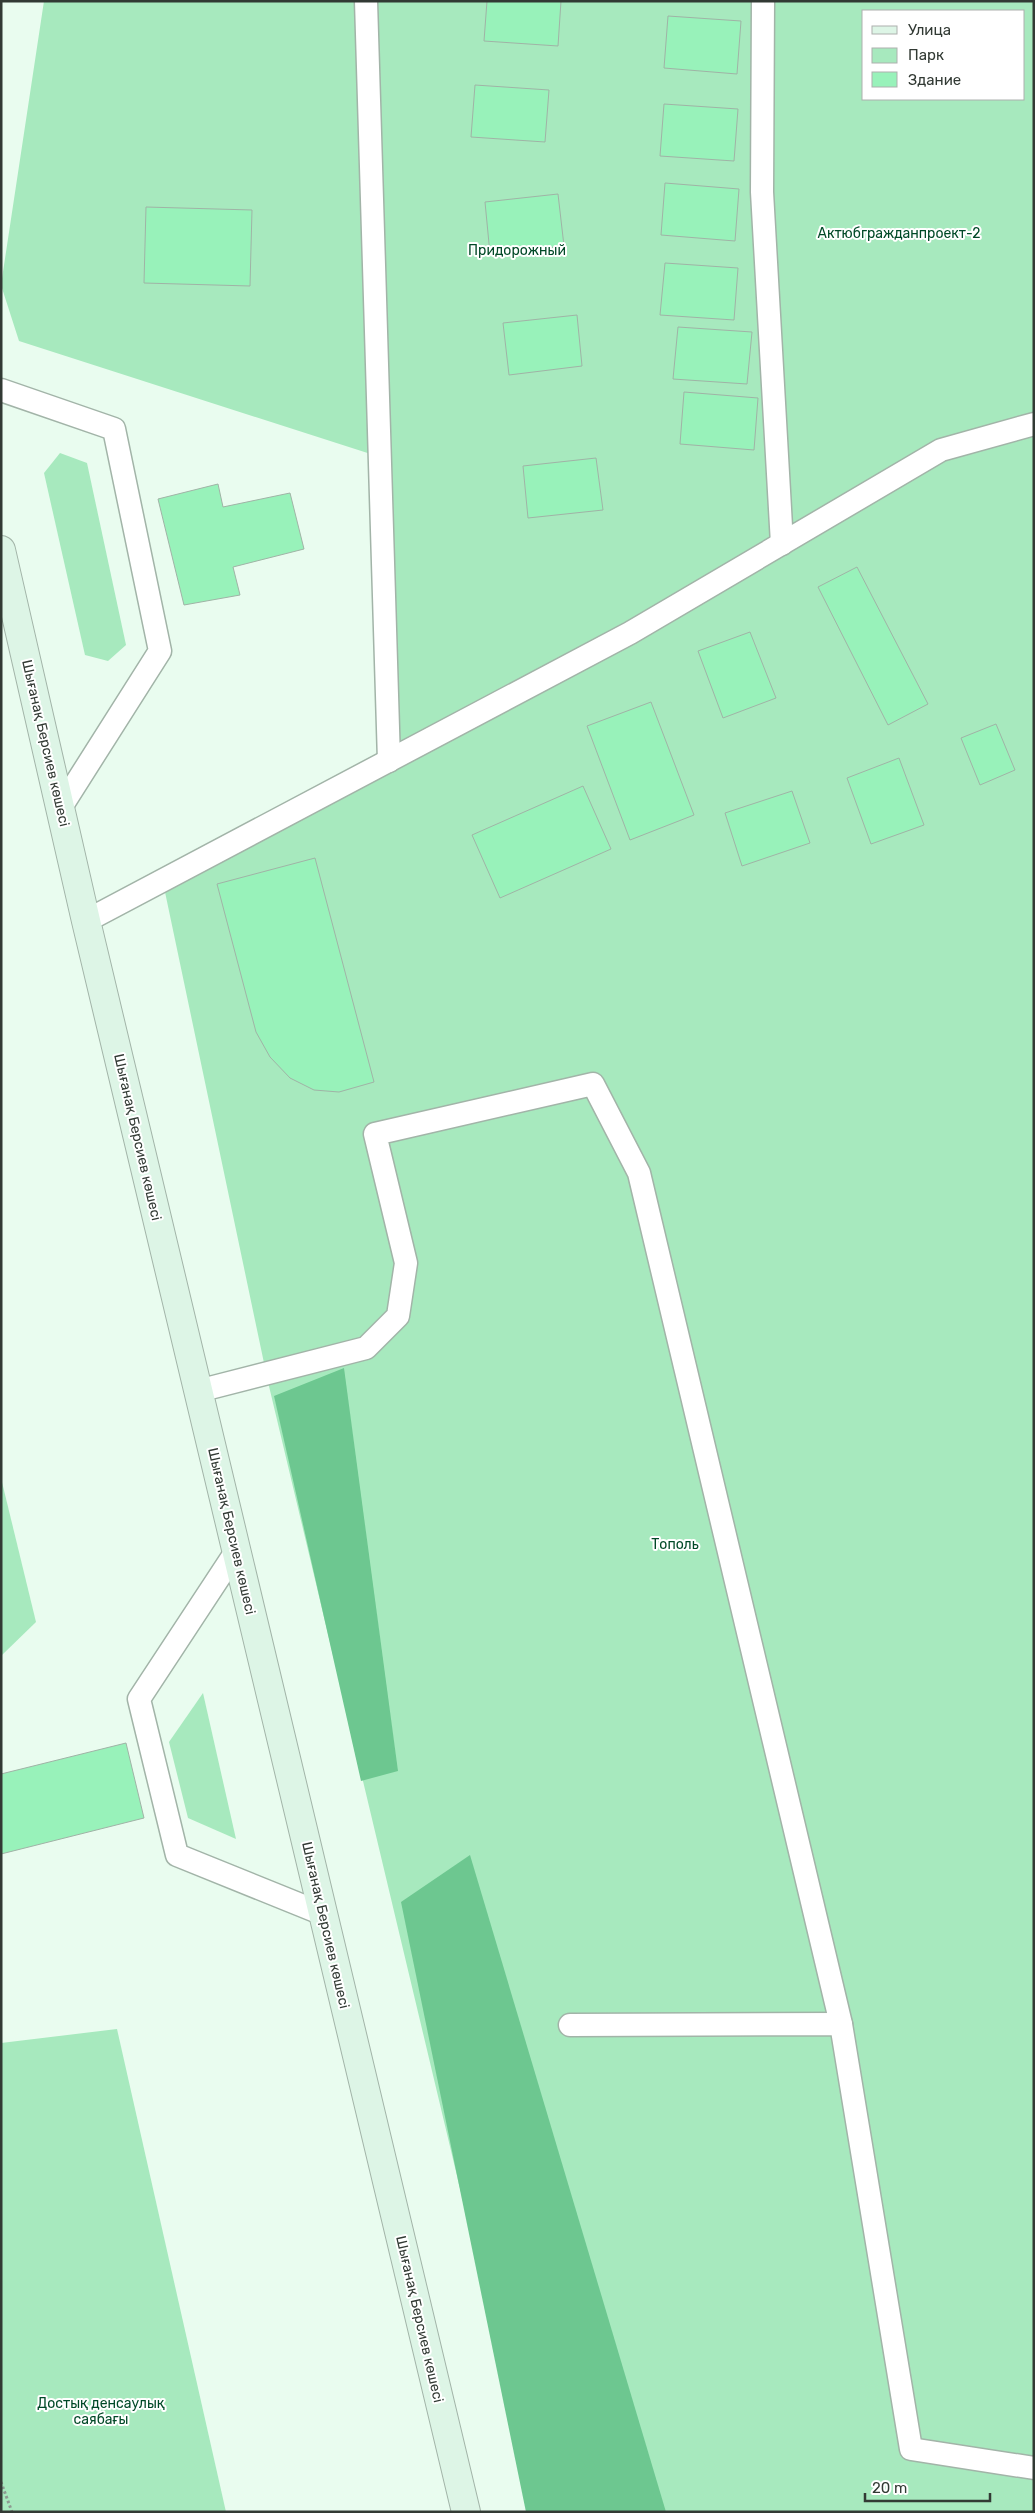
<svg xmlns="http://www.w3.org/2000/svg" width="1035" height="2513" font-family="Rubik,sans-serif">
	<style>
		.green { fill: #a7e9be; fill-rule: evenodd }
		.forest { fill: #6dc790 }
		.building { fill: #98f2ba; stroke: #a0b3a6 }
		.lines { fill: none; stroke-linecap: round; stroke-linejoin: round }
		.service-casing { stroke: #a2b4a8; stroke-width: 25 }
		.secondary-casing { stroke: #a2b4a8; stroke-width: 30 }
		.path { stroke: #8d9a91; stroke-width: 3; stroke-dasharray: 2.5 2.5; stroke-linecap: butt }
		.service { stroke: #fff; stroke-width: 22 }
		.secondary { stroke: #ddf5e6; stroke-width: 28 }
		.labels { text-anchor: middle; stroke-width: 4; stroke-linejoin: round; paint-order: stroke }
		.park-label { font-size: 14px; fill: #004927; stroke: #fff }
		.street-label { font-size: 14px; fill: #323a34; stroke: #fff }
	</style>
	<rect width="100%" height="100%" fill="#e9fcef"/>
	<g class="green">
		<path d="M44 1H1034V2512H537L268 1382 165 892 383 762 380 457 19 341 1 285ZM864 11H1024V99H864Z"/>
		<polygon points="60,453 87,463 126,645 108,661 85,655 44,473"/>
		<polygon points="1,1478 36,1622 1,1656"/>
		<polygon points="203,1693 236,1839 188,1818 169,1742"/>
		<polygon points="117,2029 226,2512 1,2512 1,2043"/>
	</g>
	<g class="forest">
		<polygon points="344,1368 398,1771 361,1781 274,1396"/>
		<polygon points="470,1855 666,2512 526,2512 401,1902"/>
	</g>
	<g class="building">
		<polygon points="487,1 561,1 558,46 484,41"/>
		<polygon points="668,16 741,21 737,74 664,68"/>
		<polygon points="475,85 549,90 545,142 471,137"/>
		<polygon points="664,104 738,109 734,161 660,156"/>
		<polygon points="665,183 739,189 735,241 661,235"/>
		<polygon points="558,194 564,246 490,254 485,202"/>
		<polygon points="146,207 252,210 250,286 144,283"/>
		<polygon points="665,263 738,268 734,320 660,315"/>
		<polygon points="577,315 582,366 509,375 503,323"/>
		<polygon points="678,327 752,332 747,384 673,379"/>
		<polygon points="684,392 758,398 754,450 680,444"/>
		<polygon points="596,458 603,510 528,518 523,466"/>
		<polygon points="218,484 223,507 290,493 304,549 233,567 240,595 184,605 158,499"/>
		<polygon points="857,567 928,704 888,725 818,587"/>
		<polygon points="750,632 776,698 723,718 698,651"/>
		<polygon points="651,702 694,815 630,840 587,726"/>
		<polygon points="996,724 1015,770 980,785 961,738"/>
		<polygon points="899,758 924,825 871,844 847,778"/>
		<polygon points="583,786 611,849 500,898 472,835"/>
		<polygon points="792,791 810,843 742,866 725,813"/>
		<polygon points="315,858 374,1082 339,1092 314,1090 290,1078 270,1057 256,1032 217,884"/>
		<polygon points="126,1743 144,1818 1,1854 1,1774"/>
	</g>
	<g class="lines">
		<defs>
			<g id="service">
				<polyline points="366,1 389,761"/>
				<polyline points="763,1 762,192 782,544"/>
				<polyline points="1,390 114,429 160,651 61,807"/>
				<polyline points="86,921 630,633 941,450 1034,424"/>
				<polyline points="198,1391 366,1348 398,1316 406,1263 375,1134 593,1084 639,1173 841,2024"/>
				<polyline points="237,1550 139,1699 177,1855 323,1914"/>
				<polyline points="570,2025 841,2024 911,2449 1034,2468"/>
			</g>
			<polyline id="secondary" points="1,550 86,921 466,2512"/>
		</defs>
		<use href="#service" class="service-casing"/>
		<use href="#secondary" class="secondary-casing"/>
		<polyline class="path" points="1,2482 12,2512"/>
		<use href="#service" class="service"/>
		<use href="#secondary" class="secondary"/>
	</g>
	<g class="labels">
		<g class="park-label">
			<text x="899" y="238">Актюбгражданпроект-2</text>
			<text x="517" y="255">Придорожный</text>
			<text x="675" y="1549">Тополь</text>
			<text x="101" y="2408">Достық денсаулық<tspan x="101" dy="16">саябағы</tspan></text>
		</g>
		<g class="street-label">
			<text transform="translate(46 743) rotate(77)" y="5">Шығанақ Берсиев көшесі</text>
			<text transform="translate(138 1137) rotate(77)" y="5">Шығанақ Берсиев көшесі</text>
			<text transform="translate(232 1531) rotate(77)" y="5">Шығанақ Берсиев көшесі</text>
			<text transform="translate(326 1925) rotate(77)" y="5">Шығанақ Берсиев көшесі</text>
			<text transform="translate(420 2319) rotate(77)" y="5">Шығанақ Берсиев көшесі</text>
		</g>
	</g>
	<rect width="1035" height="2513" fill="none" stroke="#323a34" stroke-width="5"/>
	<rect x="862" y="10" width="162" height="90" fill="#ffffff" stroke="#adb0ae"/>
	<rect x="872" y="26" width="25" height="8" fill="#ddf5e6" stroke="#adb0ae"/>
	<text x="908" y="35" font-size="15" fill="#323a34">Улица</text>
	<rect x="872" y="48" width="25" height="15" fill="#a7e9be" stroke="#adb0ae"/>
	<text x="908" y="60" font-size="15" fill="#323a34">Парк</text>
	<rect x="872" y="72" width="25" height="15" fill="#98f2ba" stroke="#adb0ae"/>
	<text x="908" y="85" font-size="15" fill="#323a34">Здание</text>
	<path d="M865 2493v8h125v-8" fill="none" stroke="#323a34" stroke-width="2.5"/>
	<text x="872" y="2493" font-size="15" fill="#323a34" stroke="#ffffff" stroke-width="4" paint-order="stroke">20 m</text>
</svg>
